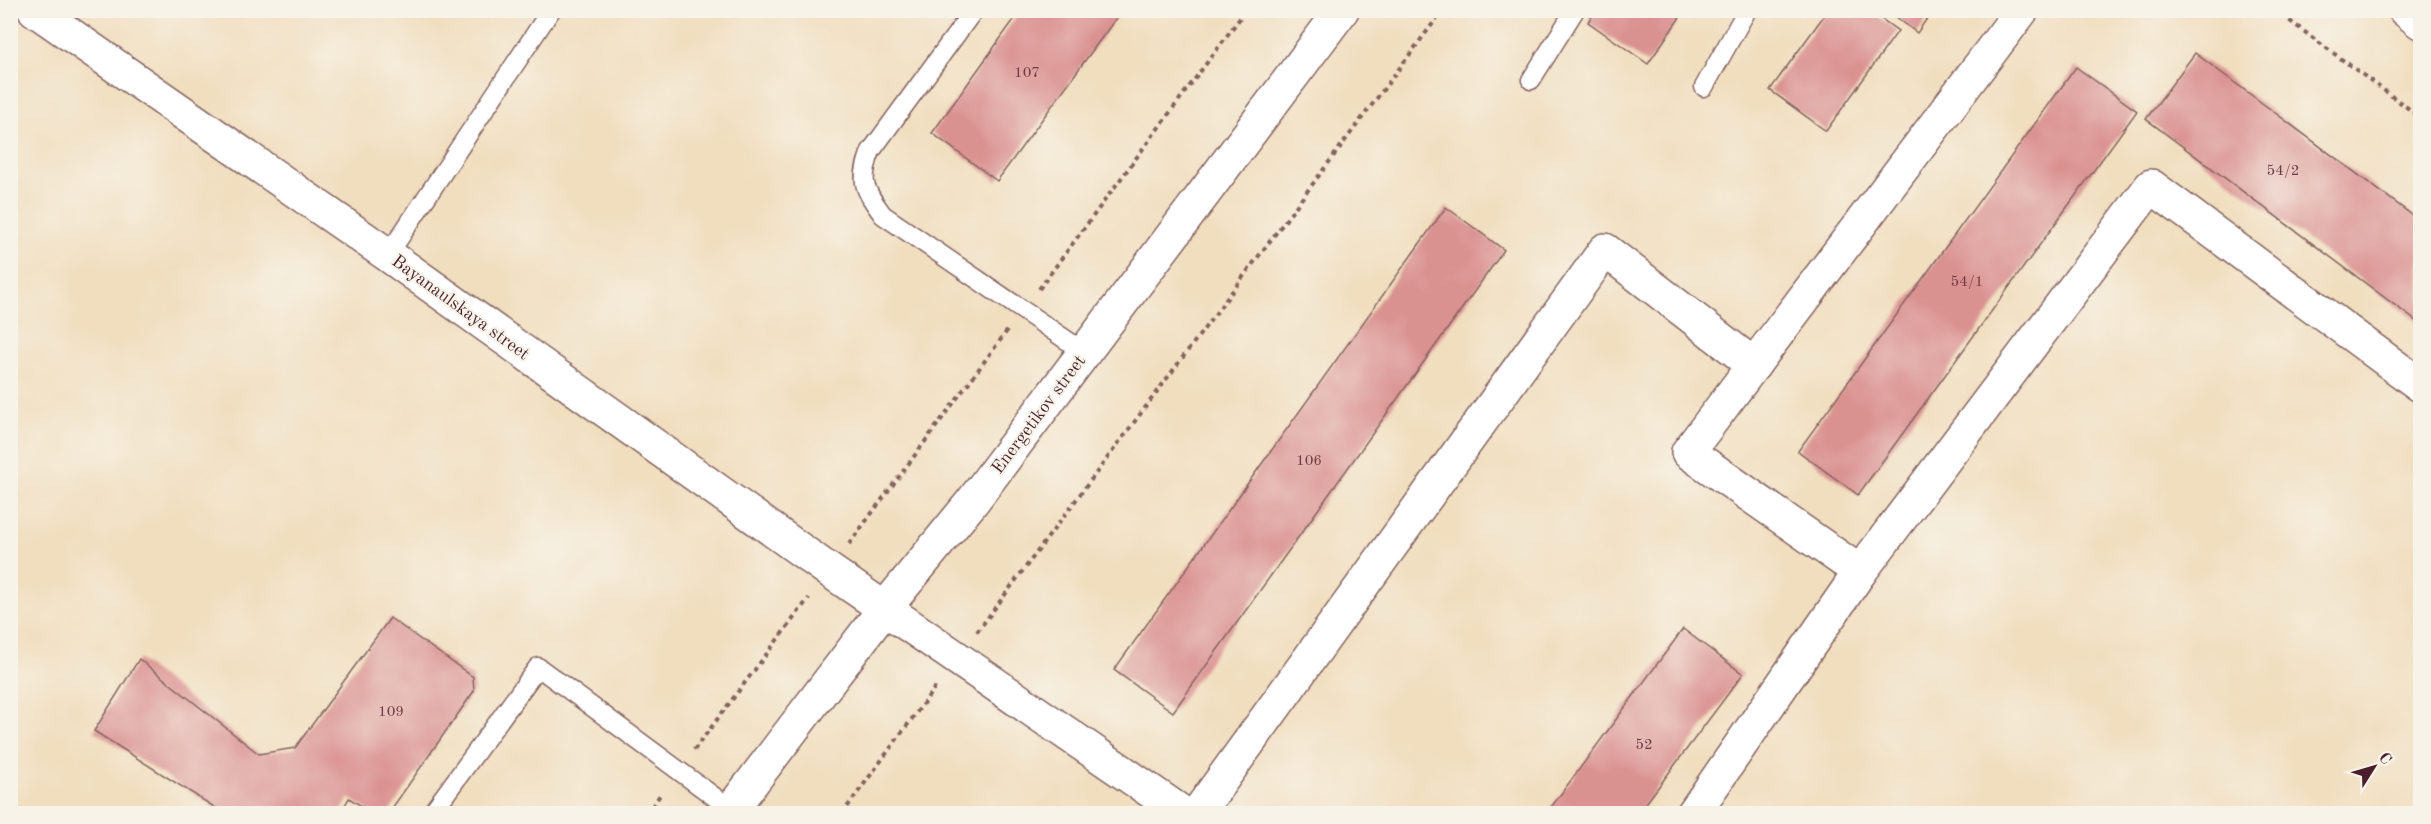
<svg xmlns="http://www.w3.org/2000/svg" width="2431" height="824" font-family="'Old Standard TT',serif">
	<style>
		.building { fill: #da9291 }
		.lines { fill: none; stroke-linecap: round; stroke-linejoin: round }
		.lane-casing { stroke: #84625f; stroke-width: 21 }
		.street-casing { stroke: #84625f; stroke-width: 36 }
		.secondary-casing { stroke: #84625f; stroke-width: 36 }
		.path { stroke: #84625f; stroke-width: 4; stroke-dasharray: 4.5 4.5; stroke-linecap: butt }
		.lane { stroke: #fff; stroke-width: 18 }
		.street { stroke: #fff; stroke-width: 33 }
		.secondary { stroke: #fff; stroke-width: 33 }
		.labels { text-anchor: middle; stroke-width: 4.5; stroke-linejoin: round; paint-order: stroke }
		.number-label { font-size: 15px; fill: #6e3c44 }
		.street-label { font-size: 18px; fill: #4a1f2b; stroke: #f7f3e8 }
	</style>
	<rect width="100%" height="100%" fill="#f7f3e8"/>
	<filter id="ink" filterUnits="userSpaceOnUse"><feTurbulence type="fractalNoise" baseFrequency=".0167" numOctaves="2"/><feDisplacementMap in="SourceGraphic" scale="12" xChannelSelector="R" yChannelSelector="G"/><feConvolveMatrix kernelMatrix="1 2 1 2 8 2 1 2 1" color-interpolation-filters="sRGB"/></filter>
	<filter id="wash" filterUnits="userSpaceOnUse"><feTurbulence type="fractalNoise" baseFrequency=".008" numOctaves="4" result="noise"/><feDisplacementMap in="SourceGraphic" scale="24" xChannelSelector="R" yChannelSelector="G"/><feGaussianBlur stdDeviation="1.35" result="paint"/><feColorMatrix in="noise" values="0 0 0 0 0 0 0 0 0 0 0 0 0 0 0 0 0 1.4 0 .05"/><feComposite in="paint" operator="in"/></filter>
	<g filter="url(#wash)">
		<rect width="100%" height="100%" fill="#f1debf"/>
		<g id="blocks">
			<g class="building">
				<polygon points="1021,10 1122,10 997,181 932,133"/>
				<polygon points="1595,10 1685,10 1648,64 1588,22"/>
				<polygon points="1828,10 1869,10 1898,31 1826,131 1770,90"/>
				<polygon points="1887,10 1933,10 1917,33"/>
				<polygon points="2195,53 2420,221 2420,324 2146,119"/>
				<polygon points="2076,67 2137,111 1858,495 1798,451"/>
				<polygon points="1446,207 1504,250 1173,712 1114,670"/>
				<polygon points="390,618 473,677 474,691 388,814 374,814 349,798 340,814 225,814 94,731 139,659 259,754 295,748"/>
				<polygon points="1683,629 1743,674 1638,814 1546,814"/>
			</g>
		</g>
	</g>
	<g filter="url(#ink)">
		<use href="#blocks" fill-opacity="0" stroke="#84625f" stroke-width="1.5"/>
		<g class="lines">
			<defs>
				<g id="lane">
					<path d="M974 10 871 151C859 182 864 189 883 215L1084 352"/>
					<polyline points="1531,80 1575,10"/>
					<polyline points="1704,87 1747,10"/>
					<polyline points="388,255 551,10"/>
					<polyline points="431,814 538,667 731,809"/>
				</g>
				<g id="street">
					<polyline points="35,10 388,255 830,571 1184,814"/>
					<polyline points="2022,10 1688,452 1860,572 2151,186 2420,385"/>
					<polyline points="2405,10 2420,22"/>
					<polyline points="1197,814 1605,250 1754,365"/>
					<polyline points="1693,814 1860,572"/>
				</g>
				<polyline id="secondary" points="728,814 885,608 972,502 1342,10"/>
			</defs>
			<use href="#lane" class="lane-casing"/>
			<use href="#street" class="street-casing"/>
			<use href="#secondary" class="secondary-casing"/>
			<g class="path">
				<polyline points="2275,10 2420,117"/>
				<polyline points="1039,289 1246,10"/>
				<polyline points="849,544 1007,331"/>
				<polyline points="977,632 1443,10"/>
				<polyline points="694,750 809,598"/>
				<polyline points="647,814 662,792"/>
				<polyline points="842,814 936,686"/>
			</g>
			<use href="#lane" class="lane"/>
			<use href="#street" class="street"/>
			<use href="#secondary" class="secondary"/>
		</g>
	</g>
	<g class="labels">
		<g class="number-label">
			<text x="1027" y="77">107</text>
			<text x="2283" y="175">54/2</text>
			<text x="1967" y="286">54/1</text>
			<text x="1309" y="465">106</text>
			<text x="391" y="716">109</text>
			<text x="1644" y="749">52</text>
		</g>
		<g class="street-label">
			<text transform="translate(461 307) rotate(36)" y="6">Bayanaulskaya street</text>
			<text transform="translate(1038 414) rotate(-53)" y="6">Energetikov street</text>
		</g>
	</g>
	<rect width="2431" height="824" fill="none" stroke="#f7f3e8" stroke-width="36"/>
	<g transform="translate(2374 767) rotate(53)" stroke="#f7f3e8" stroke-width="4.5" paint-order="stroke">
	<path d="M0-4.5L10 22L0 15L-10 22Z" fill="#4a1f2b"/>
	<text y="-9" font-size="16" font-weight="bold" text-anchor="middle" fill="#4a1f2b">С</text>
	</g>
</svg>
